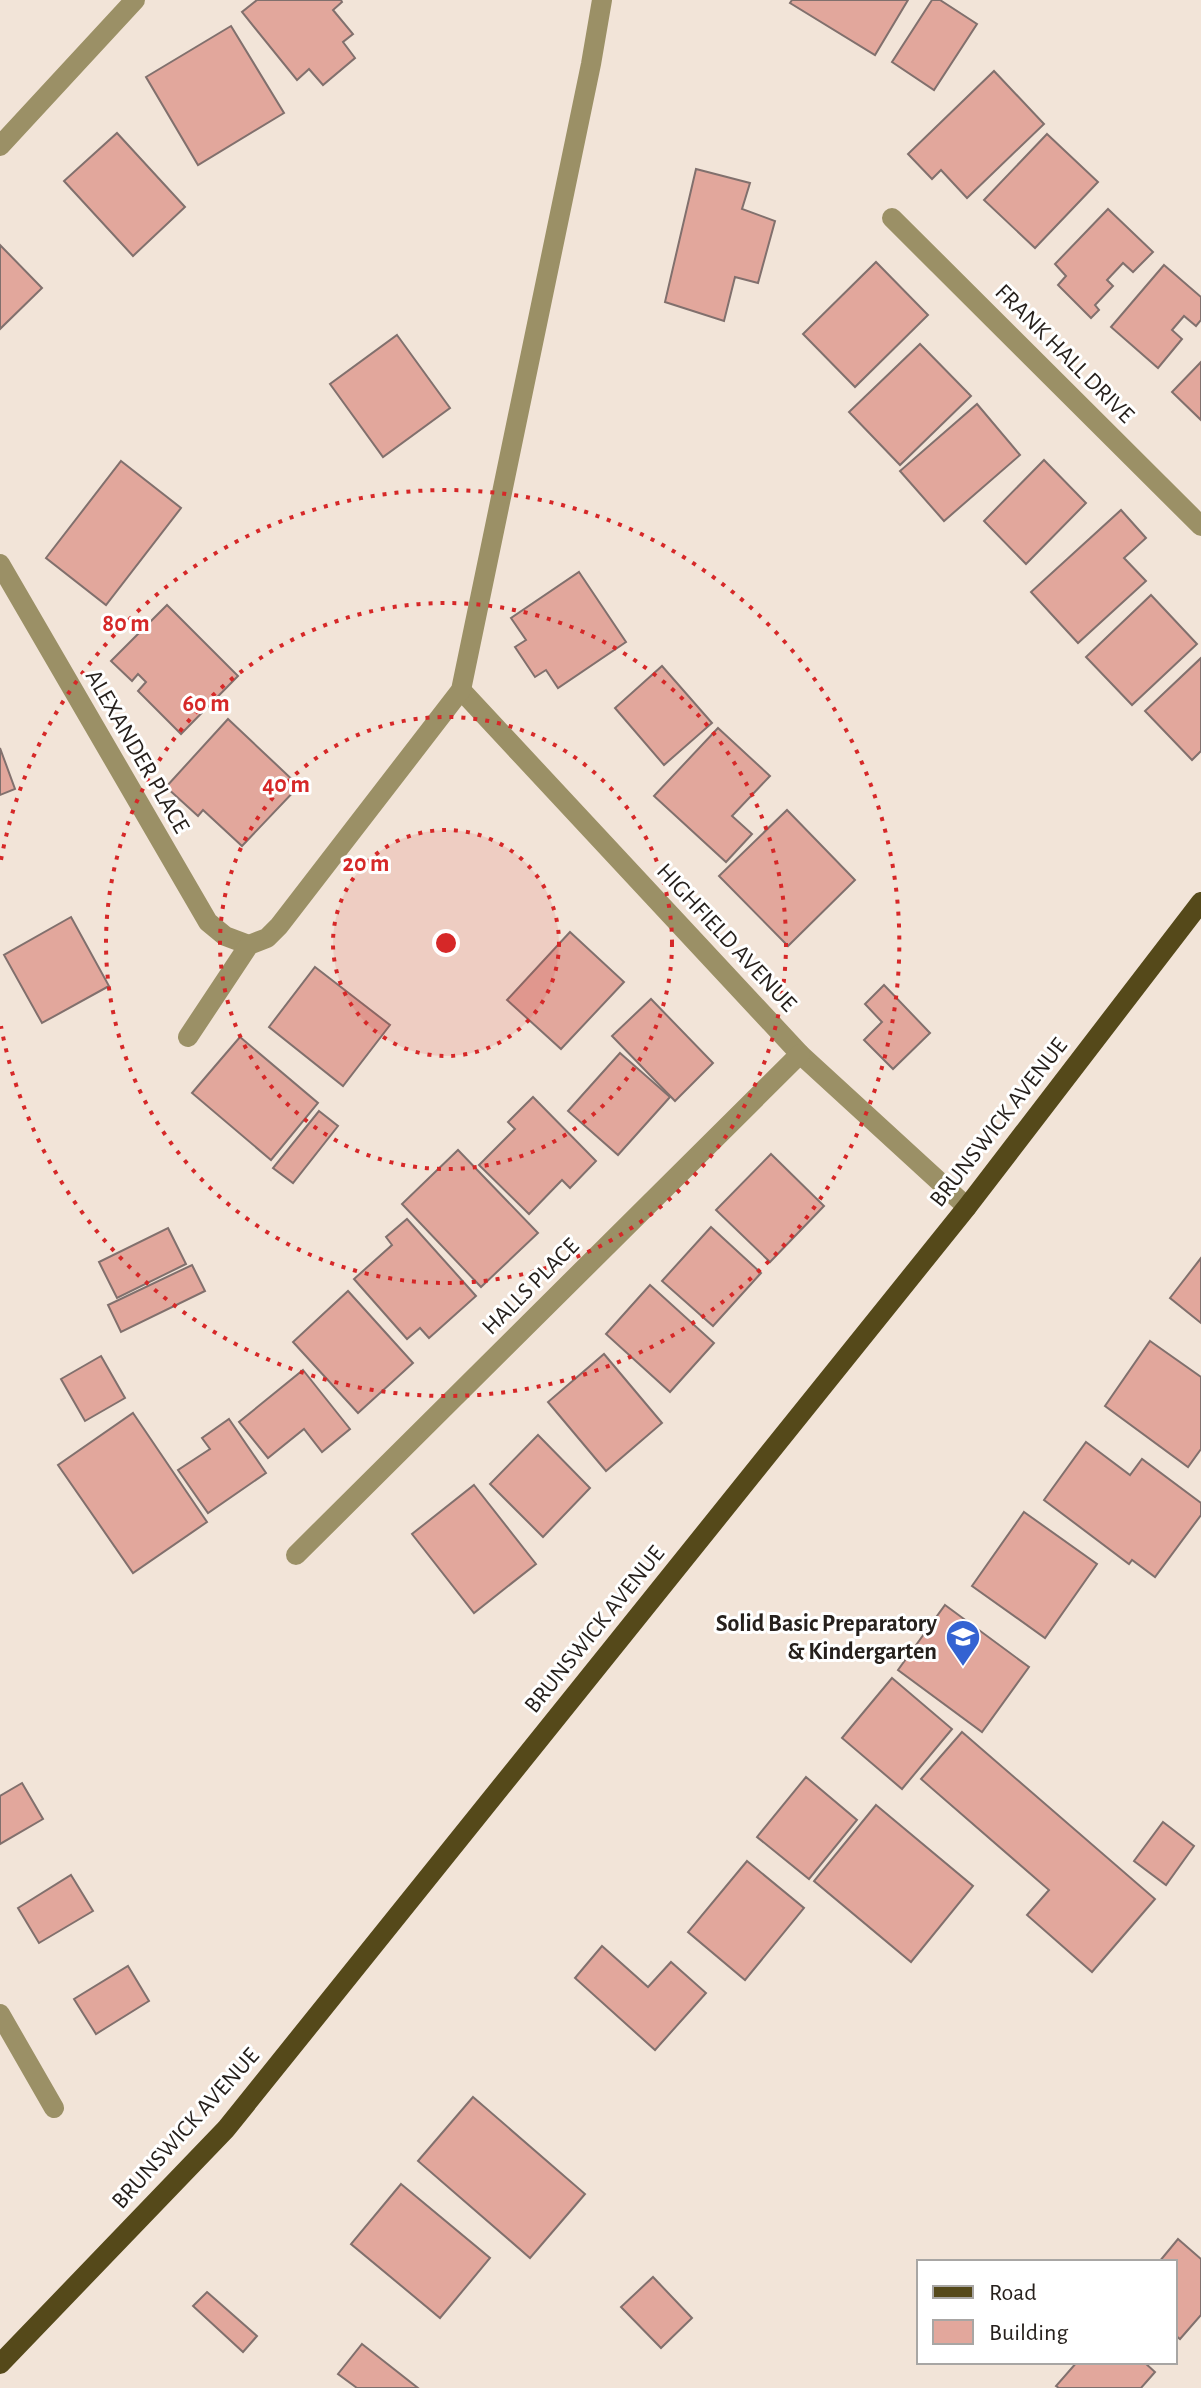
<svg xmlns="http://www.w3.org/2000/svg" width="1201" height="2388" font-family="'Alegreya Sans',sans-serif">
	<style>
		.building { fill: #e2a79c; stroke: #81706d; stroke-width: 2 }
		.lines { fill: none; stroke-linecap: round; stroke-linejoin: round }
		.minor { stroke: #9b9066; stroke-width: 20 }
		.major { stroke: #55491a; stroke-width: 20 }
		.ring { fill: none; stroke: #d62828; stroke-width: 4; stroke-dasharray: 4 8 }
		.labels { text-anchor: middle; stroke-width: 6; stroke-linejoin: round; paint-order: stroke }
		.street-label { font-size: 24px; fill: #26201c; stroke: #fff }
		.poi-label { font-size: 24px; font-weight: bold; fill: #26201c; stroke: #fff; text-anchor: end }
		.centre { fill: #d62828; stroke: #fff; stroke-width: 4 }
		.ring-label { font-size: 24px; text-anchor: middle; font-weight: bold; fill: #d62828; stroke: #fff; stroke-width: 6; stroke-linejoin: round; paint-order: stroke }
	</style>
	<rect width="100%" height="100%" fill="#f2e4d8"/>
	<g class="building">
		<polygon points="257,0 341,0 342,2 333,10 353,34 343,42 355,58 323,85 309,69 297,80 242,12"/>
		<polygon points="792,0 908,0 875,55 790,3"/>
		<polygon points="932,0 940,0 977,24 934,90 892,62"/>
		<polygon points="231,26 284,113 198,165 146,77"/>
		<polygon points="994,71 1044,124 967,198 941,170 932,179 908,154"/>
		<polygon points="117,133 185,207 133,256 64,181"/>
		<polygon points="1047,134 1098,182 1035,248 984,200"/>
		<polygon points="696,169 750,183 742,209 775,221 758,283 735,277 724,321 665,302"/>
		<polygon points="1108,209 1153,252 1133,272 1123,263 1107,280 1113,286 1095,305 1099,310 1091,318 1058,285 1066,276 1055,264"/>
		<polygon points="0,245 42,288 0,329"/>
		<polygon points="876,262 928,315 855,387 803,334"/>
		<polygon points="1164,265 1201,297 1201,320 1196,326 1184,316 1172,330 1182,339 1158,368 1111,327"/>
		<polygon points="397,335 450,408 383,457 330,384"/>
		<polygon points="920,344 971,396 900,465 849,412"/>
		<polygon points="1201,362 1201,420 1172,392"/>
		<polygon points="977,404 1020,455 944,521 900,471"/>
		<polygon points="1044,460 1086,503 1026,564 984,521"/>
		<polygon points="121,461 181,508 106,605 46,558"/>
		<polygon points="1121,510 1146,538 1124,558 1146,581 1078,643 1031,592"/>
		<polygon points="579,572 626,642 558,688 546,670 535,677 515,647 526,640 511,618"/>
		<polygon points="1151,595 1197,644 1132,705 1086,657"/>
		<polygon points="167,605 238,676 181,734 138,691 146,682 138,674 132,681 111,661"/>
		<polygon points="1201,658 1201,751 1192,760 1145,711"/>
		<polygon points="662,666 712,723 664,765 615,708"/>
		<polygon points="228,719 299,786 242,846 203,810 198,816 166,787"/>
		<polygon points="718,728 770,776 732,816 752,834 726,862 654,796"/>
		<polygon points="0,748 15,789 0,795"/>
		<polygon points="787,810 855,880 788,946 719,876"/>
		<polygon points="71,917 109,986 42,1023 4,955"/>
		<polygon points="570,932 624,982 561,1049 507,1000"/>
		<polygon points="315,967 390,1025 343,1086 269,1027"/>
		<polygon points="884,985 930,1033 893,1069 864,1040 882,1022 865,1004"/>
		<polygon points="651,999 713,1063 675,1101 612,1036"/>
		<polygon points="240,1037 318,1103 271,1160 192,1093"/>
		<polygon points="620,1053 670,1097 618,1155 568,1111"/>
		<polygon points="533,1097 596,1161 570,1188 562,1180 529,1214 479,1165 515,1129 508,1122"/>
		<polygon points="319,1111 338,1126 293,1183 273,1168"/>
		<polygon points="458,1150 538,1233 481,1287 402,1204"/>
		<polygon points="771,1154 824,1206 770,1262 716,1210"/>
		<polygon points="407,1219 476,1296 429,1338 420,1328 407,1339 354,1279 392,1245 386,1237"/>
		<polygon points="711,1227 761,1273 713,1326 662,1281"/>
		<polygon points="168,1228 186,1264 117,1298 99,1262"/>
		<polygon points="1201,1258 1201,1323 1170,1298"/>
		<polygon points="192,1265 205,1291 121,1332 108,1305"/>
		<polygon points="650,1285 714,1343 670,1392 606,1334"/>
		<polygon points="348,1291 413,1363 358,1413 293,1342"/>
		<polygon points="1150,1341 1201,1377 1201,1449 1188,1467 1105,1406"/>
		<polygon points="604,1354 662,1423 606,1471 548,1402"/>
		<polygon points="101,1356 125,1398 85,1421 61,1379"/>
		<polygon points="303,1370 350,1429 322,1452 304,1429 268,1458 239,1422"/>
		<polygon points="133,1413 207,1522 133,1573 58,1465"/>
		<polygon points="229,1419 266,1473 208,1513 178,1470 210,1449 202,1438"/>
		<polygon points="538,1435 590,1488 543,1537 490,1484"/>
		<polygon points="1086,1442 1130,1475 1142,1459 1201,1503 1201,1515 1155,1577 1132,1560 1129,1564 1044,1500"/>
		<polygon points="474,1485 536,1564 474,1613 412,1534"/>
		<polygon points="1024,1512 1097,1564 1045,1638 972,1586"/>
		<polygon points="945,1605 1029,1667 982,1732 898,1670"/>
		<polygon points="892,1678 952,1729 902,1789 842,1738"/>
		<polygon points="962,1732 1155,1899 1092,1972 1027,1915 1049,1890 921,1779"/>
		<polygon points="806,1777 857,1820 809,1879 757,1837"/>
		<polygon points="22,1783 43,1819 0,1844 0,1796"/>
		<polygon points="876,1805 973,1886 911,1962 814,1881"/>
		<polygon points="1163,1822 1194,1846 1166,1885 1134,1861"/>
		<polygon points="747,1861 804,1908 745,1980 688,1932"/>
		<polygon points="71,1875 93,1911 39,1943 18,1908"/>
		<polygon points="602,1946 648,1987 671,1962 706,1993 655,2050 575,1978"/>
		<polygon points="128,1966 149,2001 96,2034 74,1999"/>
		<polygon points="473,2097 585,2194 530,2258 418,2161"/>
		<polygon points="401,2184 490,2258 440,2318 351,2244"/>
		<polygon points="1178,2239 1201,2259 1201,2315 1180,2339 1175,2335 1175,2262 1159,2262"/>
		<polygon points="653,2277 692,2318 661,2348 621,2307"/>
		<polygon points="207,2292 257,2336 243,2352 193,2306"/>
		<polygon points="362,2344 418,2388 357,2388 338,2374"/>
		<polygon points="1077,2362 1144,2362 1155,2372 1141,2388 1059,2388 1056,2386"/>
	</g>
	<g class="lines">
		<g class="minor">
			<polyline points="0,146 135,0"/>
			<polyline points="892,218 1201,526"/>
			<polyline points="0,564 208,922 225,936 249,945"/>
			<polyline points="461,690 800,1054 967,1207"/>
			<polyline points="188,1037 249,945 267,938 279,926 461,690 591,64 602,0"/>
			<polyline points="296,1555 800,1054"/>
			<polyline points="0,2014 54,2108"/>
		</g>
		<polyline class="major" points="0,2364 226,2129 967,1207 1201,902"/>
	</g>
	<circle cx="446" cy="943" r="113" fill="#d62828" fill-opacity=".12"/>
	<g class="ring">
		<circle cx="446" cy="943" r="113"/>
		<circle cx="446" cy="943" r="226"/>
		<circle cx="446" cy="943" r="340"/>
		<path d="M1 860A453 453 0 1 1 1 1026"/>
	</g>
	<defs>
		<symbol id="school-pin" viewBox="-11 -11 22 30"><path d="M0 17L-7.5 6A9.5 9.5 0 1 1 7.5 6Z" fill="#3463d2" stroke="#fff"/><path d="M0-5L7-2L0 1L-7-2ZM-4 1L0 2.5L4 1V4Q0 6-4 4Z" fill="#fff"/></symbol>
	</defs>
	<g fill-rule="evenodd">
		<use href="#school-pin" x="943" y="1617" width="40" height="54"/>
	</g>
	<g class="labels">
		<g class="street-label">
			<text transform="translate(1065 353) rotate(45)" y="8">FRANK HALL DRIVE</text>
			<text transform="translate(138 751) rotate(60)" y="8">ALEXANDER PLACE</text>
			<text transform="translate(727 937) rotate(47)" y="8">HIGHFIELD AVENUE</text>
			<text transform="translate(998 1122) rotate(-52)" y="8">BRUNSWICK AVENUE</text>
			<text transform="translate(530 1286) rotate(-45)" y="8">HALLS PLACE</text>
			<text transform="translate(594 1629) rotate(-51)" y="8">BRUNSWICK AVENUE</text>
			<text transform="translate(185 2128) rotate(-48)" y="8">BRUNSWICK AVENUE</text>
		</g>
		<g class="poi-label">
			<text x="937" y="1631">Solid Basic Preparatory<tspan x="937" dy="28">&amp; Kindergarten</tspan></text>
		</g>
	</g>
	<circle cx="446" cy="943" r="12" class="centre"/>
	<g class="ring-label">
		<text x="126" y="631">80 m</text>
		<text x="206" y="711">60 m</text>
		<text x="286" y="792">40 m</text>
		<text x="366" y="871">20 m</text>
	</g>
	<rect x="917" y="2260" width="260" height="104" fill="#ffffff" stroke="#a8a6a4" stroke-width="2"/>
	<rect x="933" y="2286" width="40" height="12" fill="#55491a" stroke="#a8a6a4" stroke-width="2"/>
	<text x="989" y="2300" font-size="24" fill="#26201c">Road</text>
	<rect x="933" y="2320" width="40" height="24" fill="#e2a79c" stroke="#a8a6a4" stroke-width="2"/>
	<text x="989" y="2340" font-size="24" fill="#26201c">Building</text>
</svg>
